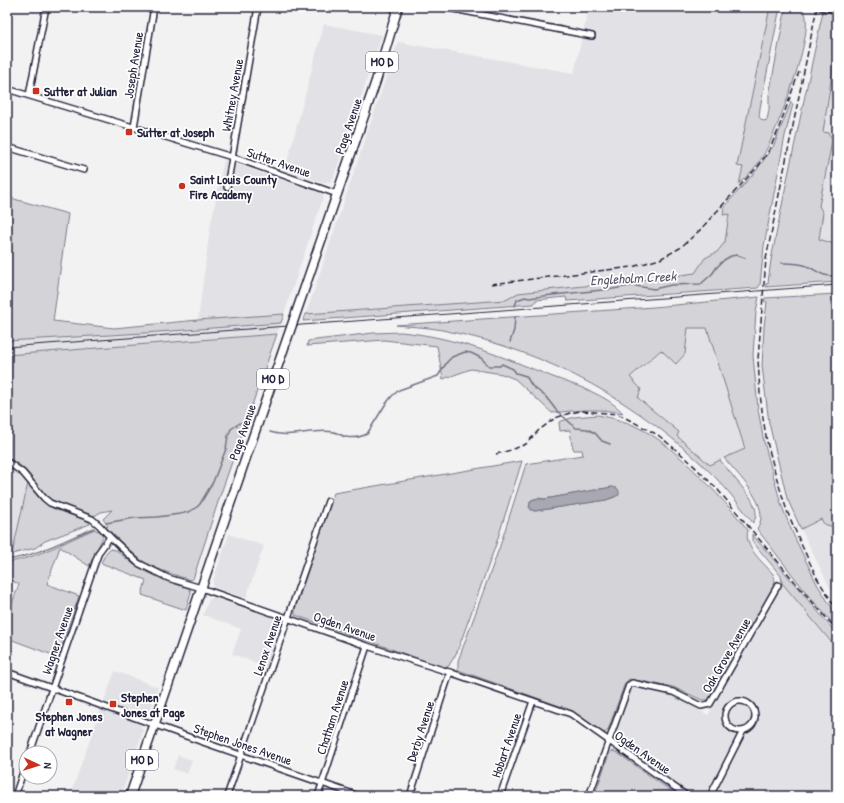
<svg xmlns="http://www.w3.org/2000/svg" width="844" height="803" font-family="'Patrick Hand',sans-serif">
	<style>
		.built { fill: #e2e2e6 }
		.green { fill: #d3d3d8; stroke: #7a7a8a; fill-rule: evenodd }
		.water { fill: #a8a8b2; stroke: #727282 }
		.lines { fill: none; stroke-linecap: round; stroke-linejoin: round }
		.stream { stroke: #727282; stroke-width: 1.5 }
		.street-casing { stroke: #22223b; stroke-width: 8 }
		.primary-casing { stroke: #22223b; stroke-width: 11 }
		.street { stroke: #fff; stroke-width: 5 }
		.primary { stroke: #fff; stroke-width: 8 }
		.tram { stroke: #22223b; stroke-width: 1 }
		.rail { stroke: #22223b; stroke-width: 1.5; stroke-dasharray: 6 3; stroke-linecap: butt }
		.primary-bridge-casing { stroke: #22223b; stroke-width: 11; stroke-linecap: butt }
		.primary-bridge { stroke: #fff; stroke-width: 8 }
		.poi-dot { fill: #c8321e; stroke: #fff; stroke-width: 1.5 }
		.labels { text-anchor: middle; stroke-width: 3.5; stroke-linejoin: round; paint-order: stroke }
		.shield { fill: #fff; stroke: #646476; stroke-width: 1 }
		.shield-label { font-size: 12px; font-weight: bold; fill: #22223b }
		.street-label { font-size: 13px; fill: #22223b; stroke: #fff }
		.poi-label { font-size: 13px; font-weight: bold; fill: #22223b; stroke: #fff; text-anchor: start }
		.water-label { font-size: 14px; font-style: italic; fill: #58586b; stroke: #fff }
	</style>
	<rect width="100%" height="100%" fill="#f2f2f3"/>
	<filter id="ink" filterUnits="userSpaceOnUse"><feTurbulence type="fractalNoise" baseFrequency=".025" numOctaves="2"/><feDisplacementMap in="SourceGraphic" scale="8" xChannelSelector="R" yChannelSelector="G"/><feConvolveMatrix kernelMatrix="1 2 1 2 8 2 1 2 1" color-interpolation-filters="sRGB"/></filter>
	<g filter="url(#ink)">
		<g class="built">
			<polygon points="589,7 770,7 737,166 743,167 737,192 724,207 729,214 727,230 725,242 717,252 705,258 695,273 519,293 506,300 306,314 398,42 574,73"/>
			<polygon points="324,24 382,35 334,176 331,181 323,183 285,170"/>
			<polygon points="837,42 837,245 819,239 823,213 819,206 833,137 828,136 829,134 823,132"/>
			<polygon points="224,160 319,192 323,195 323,198 284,314 198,320 210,228"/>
			<polygon points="281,323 277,334 7,355 7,341 144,333"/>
			<polygon points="688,328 707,328 745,449 710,465 677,435 679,432 638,397 630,377 661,350 676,364 685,354"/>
			<polygon points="7,466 20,475 28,483 11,557 7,558"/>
			<polygon points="821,519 824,524 837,528 837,594 830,588 801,529"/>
			<polygon points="229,534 264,546 246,598 215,588 213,585 213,581"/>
			<polygon points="782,583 837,649 837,796 691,796 615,741 614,739 631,689 634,687 637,687 671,694 708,715"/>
			<polygon points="214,597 278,618 280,620 280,628 267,667 232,654 241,629 203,615 209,600"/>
			<polygon points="115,671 158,687 149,714 147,716 104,701"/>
			<polygon points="101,709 140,724 143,731 121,796 70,796"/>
			<polygon points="178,755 192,760 187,774 173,769"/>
		</g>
		<g class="green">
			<path d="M770 7H780L760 108 759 117 763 121 767 120 769 110V95L786 7C792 7 798 6 803 10 819 26 774 137 763 156 757 166 747 176 739 184L743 167 737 166Z"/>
			<polygon points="823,11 837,14 837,42 823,132 829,133 829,136 833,137 819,206 823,213 819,239 837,245 837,282 766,287 766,284 769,283 768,282 771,260 787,180"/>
			<polygon points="791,102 793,104 785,136 764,246 760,285 758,288 567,301 566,297 536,300 534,304 303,321 306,314 506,300 518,293 659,278 695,273 705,258 717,252 725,242 729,214 723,215 724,207 756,171 774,145"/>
			<polygon points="7,197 68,214 53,321 114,328 198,320 284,314 281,323 144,333 7,341"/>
			<polygon points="837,294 837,528 824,524 821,519 801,529 787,498 769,423 762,366 764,327 767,302 764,301 765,298"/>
			<path d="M759 297 756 312 753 355 758 409 764 442 781 504 793 534 817 584 837 616V628L808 595 757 529C759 525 761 521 761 517 762 498 736 472 724 458L745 449 707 328H688L685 354 676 364 661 350 630 377 641 389 638 398 679 432 677 436 710 465 720 460 750 497C755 506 759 514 753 523 741 507 729 491 715 477 642 404 548 351 447 331 430 327 413 327 396 325L654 307Z"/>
			<path d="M401 332C456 337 503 357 553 377 577 386 606 394 623 413 597 408 579 410 552 413L515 379 502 374 471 369 443 379 437 346 384 340 307 346 308 341 373 333Z"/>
			<path d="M277 334 219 499 193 579 190 580C176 575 160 571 146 563 131 554 119 540 106 527L108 526 103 519 112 510 101 512 94 516C82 511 56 505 48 497 32 483 30 467 7 458V355Z"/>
			<path d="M598 415C612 418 626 421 639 428 656 436 670 448 683 460 707 482 728 505 748 530 743 547 763 562 773 574 776 581 775 584 772 591L709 700H702L673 687 629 679 625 683 608 730 605 733C595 731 576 714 565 708L458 670V661L500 546 526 464 583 455 582 450H574L572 445 570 430 560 431 559 422 574 417ZM612 487 615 497 606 500 535 511 531 510 529 507 531 500 538 498 545 499Z"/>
			<polygon points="522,461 496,544 457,652 448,667 442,667 295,615 295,609 334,493"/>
			<path d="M28 483C44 510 60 511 87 520L90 524 45 541 35 548 12 554Z"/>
			<path d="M95 529 97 531 99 530C100 531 102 535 103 536 103 538 91 561 89 566L60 547 47 584 79 596 58 657 7 638V618L19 584 7 579V562C36 559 68 540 95 529Z"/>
			<polygon points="752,534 837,634 837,649 782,583 781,576 752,541"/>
			<polygon points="110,549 116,550 133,564 145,571 190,589 191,593 186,610 142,595 146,580 101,563 106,553"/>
			<polygon points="613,751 619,754 678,796 607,796 596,791 609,754"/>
		</g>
		<path class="water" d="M612 487 617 488 619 491V495L606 500 535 511C530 509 529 507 530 502L534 499H545Z"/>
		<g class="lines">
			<g class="stream">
				<path d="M782 263C790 263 800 263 807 266 820 272 821 277 837 276"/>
				<polyline points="515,306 517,300 525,297 529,298 552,295 613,289 629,286 636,286 654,289 671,285 701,284 712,274 717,267 724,260 731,256 737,255 745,258"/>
				<polyline points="510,342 514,330 515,317"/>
				<path d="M270 432C290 439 313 428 334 432 338 433 342 436 346 437 352 438 361 437 367 434L385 405 392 396 399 390 438 376 447 362 452 357 465 352 471 353 481 358 489 366H500L502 364 513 369 516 373 526 376 532 386 546 397 556 410 576 428 587 429 595 433 602 441 610 444"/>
				<polyline points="106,523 134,518 157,517 180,514 188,512 196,508 200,504 213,482 226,449 228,436 231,429 240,423 246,423"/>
				<path d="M7 560C36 556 67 539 94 528"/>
			</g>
			<defs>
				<g id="street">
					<polyline points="443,7 592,36"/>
					<polyline points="821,7 837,10"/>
					<polyline points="7,89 232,157 337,194"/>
					<polyline points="29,95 46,7"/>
					<polyline points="134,127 154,7"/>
					<polyline points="7,147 84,170"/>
					<polyline points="227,187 258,7"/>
					<polyline points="7,462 12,465 23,473 44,498 50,503 92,519 99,525 110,537 138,563 168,578 201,588 367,646 452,673 571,714 687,796"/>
					<polyline points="7,672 200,741 359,796"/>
					<circle cx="740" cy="716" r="15"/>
					<polyline points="30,753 96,560 99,552 110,537"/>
					<polyline points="15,796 26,763"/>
					<polyline points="227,796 328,501"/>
					<polyline points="318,796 367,646"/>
					<polyline points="410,796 450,672"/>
					<polyline points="500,796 533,701"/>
					<polyline points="589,796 629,685 632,683 673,692 701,706 710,704 778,585"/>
					<polyline points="710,796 743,731"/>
				</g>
				<g id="primary">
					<polyline points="294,319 376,81 398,7"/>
					<polyline points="130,796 252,440"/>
				</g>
			</defs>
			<use href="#street" class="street-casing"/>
			<use href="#primary" class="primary-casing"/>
			<use href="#street" class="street"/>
			<use href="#primary" class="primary"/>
			<polyline class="tram" points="7,347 837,285"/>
			<g class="rail">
				<polyline points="817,7 766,259 758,359 760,394 763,418 767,442 776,476 787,511 802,546 817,578 837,610"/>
				<polyline points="491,284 632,267 660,259 680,248 699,231 759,165 768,152 777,133 799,72"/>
				<polyline points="496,454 511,450 526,444 538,431 555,418 570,413 581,411 618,414 658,435 687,459 718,490 800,588 837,630"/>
			</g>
			<defs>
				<polyline id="primary-bridge" points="252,440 294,319"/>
			</defs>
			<use href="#primary-bridge" class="primary-bridge-casing"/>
			<use href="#primary-bridge" class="primary-bridge"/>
		</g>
	</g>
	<g class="poi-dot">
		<rect x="32" y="87" width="8" height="8" rx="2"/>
		<rect x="125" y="128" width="8" height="8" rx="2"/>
		<circle cx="182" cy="186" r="4"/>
		<rect x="65" y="698" width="8" height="8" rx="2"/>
		<rect x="109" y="700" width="8" height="8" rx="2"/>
	</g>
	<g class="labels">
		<g class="shield">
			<rect x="366" y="52" width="32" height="20" rx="3"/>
			<rect x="257" y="369" width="32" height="20" rx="3"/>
			<rect x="126" y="750" width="32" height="20" rx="3"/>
		</g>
		<g class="shield-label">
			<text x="382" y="66">MO D</text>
			<text x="273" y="383">MO D</text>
			<text x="142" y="764">MO D</text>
		</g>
		<g class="street-label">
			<text transform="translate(133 65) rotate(-81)" y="5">Joseph Avenue</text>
			<text transform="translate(232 95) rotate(-80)" y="5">Whitney Avenue</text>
			<text transform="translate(348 126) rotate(-71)" y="5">Page Avenue</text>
			<text transform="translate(279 162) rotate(19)" y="5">Sutter Avenue</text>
			<text transform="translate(242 432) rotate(-71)" y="5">Page Avenue</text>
			<text transform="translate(345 626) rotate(19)" y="5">Ogden Avenue</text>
			<text transform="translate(57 640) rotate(-71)" y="5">Wagner Avenue</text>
			<text transform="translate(267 645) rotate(-71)" y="5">Lenox Avenue</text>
			<text transform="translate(726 655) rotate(-60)" y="5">Oak Grove Avenue</text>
			<text transform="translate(332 717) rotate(-72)" y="5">Chatham Avenue</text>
			<text transform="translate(420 731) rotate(-72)" y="5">Derby Avenue</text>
			<text transform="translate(243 744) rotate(19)" y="5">Stephen Jones Avenue</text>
			<text transform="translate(506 745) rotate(-71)" y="5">Hobart Avenue</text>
			<text transform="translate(643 752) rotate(35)" y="5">Ogden Avenue</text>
		</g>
		<g class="poi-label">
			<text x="44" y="96">Sutter at Julian</text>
			<text x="137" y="137">Sutter at Joseph</text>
			<text x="190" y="184">Saint Louis County<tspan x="190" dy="15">Fire Academy</tspan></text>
			<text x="121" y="702">Stephen<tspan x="121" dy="15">Jones at Page</tspan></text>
			<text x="69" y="721" text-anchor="middle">Stephen Jones<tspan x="69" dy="15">at Wagner</tspan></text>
		</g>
		<g class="water-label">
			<text transform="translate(633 278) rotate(-3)" y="5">Engleholm Creek</text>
		</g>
	</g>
	<rect width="844" height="803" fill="none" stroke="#fff" stroke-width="24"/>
	<rect x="12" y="12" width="820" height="779" fill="none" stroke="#22223b" stroke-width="1.5" filter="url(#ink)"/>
	<g transform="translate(38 765) rotate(94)"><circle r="19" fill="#ffffff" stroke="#a7a7b1"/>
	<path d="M0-3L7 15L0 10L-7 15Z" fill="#c8321e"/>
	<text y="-6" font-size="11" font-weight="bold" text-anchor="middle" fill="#22223b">N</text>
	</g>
</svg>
